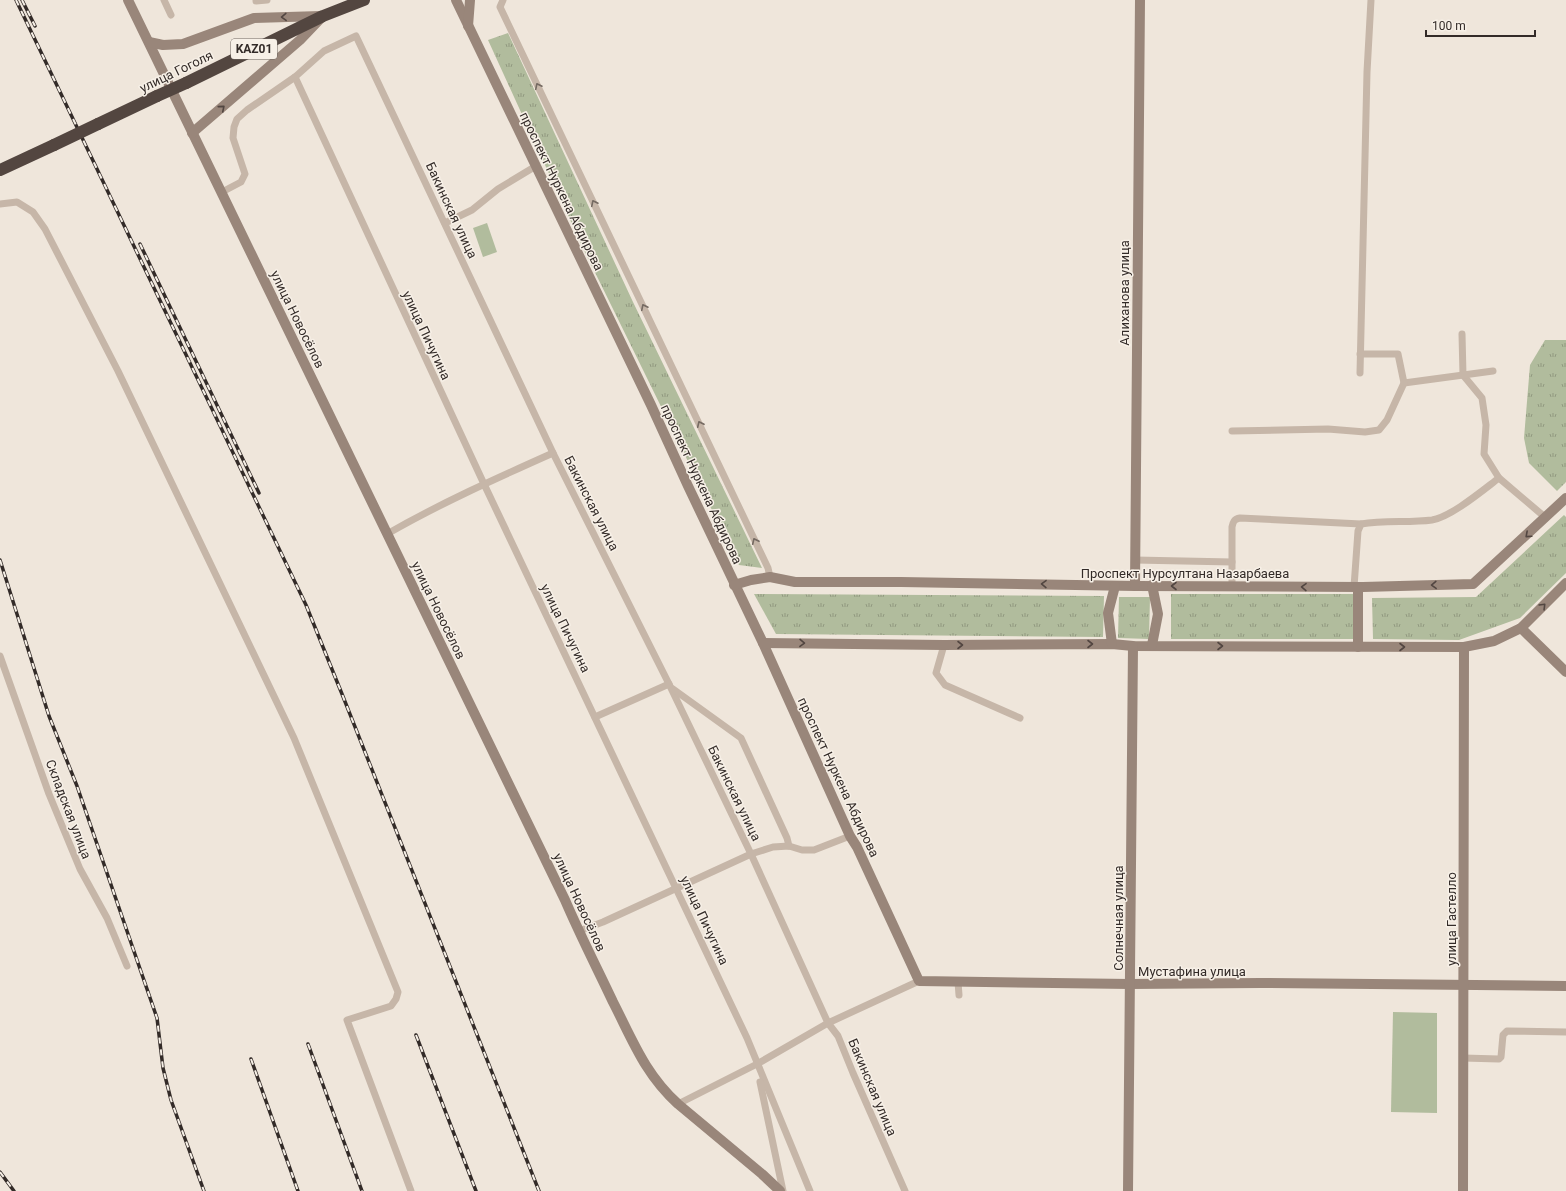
<svg xmlns="http://www.w3.org/2000/svg" width="1566" height="1191" font-family="Roboto,sans-serif">
	<style>
		.grass { fill: url(#grass-tufts) }
		.pitch { fill: #b1bc9d }
		.lines { fill: none; stroke-linecap: round; stroke-linejoin: round }
		.street { stroke: #c6b6a8; stroke-width: 7 }
		.secondary { stroke: #99867a; stroke-width: 10 }
		.highway { stroke: #534640; stroke-width: 12 }
		.rail-casing { stroke: #332b28; stroke-width: 3.5 }
		.rail { stroke: #f7f0e7; stroke-width: 2; stroke-dasharray: 6; stroke-linecap: butt }
		.highway-bridge { stroke: #534640; stroke-width: 12 }
		.oneway { stroke: #524641 }
		.oneway2 { stroke: #756a62 }
		.labels { text-anchor: middle; stroke-width: 3; stroke-linejoin: round; paint-order: stroke }
		.shield { fill: #f7f0e7; stroke: #6e6661; stroke-width: 1 }
		.shield-label { font-size: 12px; font-weight: bold; fill: #332b28 }
		.street-label { font-size: 13px; fill: #332b28; stroke: #f7f0e7 }
	</style>
	<defs>
		<pattern id="grass-tufts" width="24" height="20" patternUnits="userSpaceOnUse"><rect width="24" height="20" fill="#b1bc9d"/><path d="M3 7l-1-3M5 7V3M7 7l1-3M15 17l-1-3M17 17v-4M19 17l1-3" fill="none" stroke="#919980"/></pattern>
	</defs>
	<rect width="100%" height="100%" fill="#efe6db"/>
	<g class="grass">
		<polygon points="508,33 633,302 762,568 739,565 582,246 488,40"/>
		<polygon points="1545,340 1566,340 1566,482 1557,491 1529,463 1524,438 1530,365"/>
		<polygon points="1564,515 1566,517 1566,573 1520,618 1459,640 1373,639 1372,598 1476,597"/>
		<polygon points="754,594 1104,596 1103,637 776,634"/>
		<rect x="1171" y="594" width="182" height="45"/>
		<polygon points="1119,597 1150,597 1149,639 1118,638"/>
	</g>
	<g class="pitch">
		<polygon points="487,223 497,252 483,257 473,228"/>
		<polygon points="1393,1012 1437,1013 1437,1113 1391,1112"/>
	</g>
	<g class="lines">
		<g class="street">
			<polyline points="164,0 171,15"/>
			<polyline points="256,0 256,1 267,0"/>
			<polyline points="503,0 500,7 768,568 770,577"/>
			<polyline points="295,77 484,484 747,1038 810,1191"/>
			<polyline points="222,192 241,182 245,174 233,138 234,127 237,119 247,110 295,77 324,51 356,36 553,453 669,684 751,854 828,1023 838,1036 853,1073 905,1191"/>
			<polyline points="0,204 17,202 33,212 45,229 118,371 294,738 398,992 396,999 391,1006 347,1020 411,1191"/>
			<polyline points="445,223 472,210 498,189 536,166"/>
			<polyline points="1462,334 1463,375 1482,398 1486,425 1484,454 1499,478 1546,518"/>
			<polyline points="1360,354 1398,354 1404,383 1493,371"/>
			<polyline points="1360,373 1367,72 1371,0"/>
			<polyline points="1232,431 1328,429 1365,432 1379,430 1387,420 1404,383"/>
			<path d="M387 534C441 503 497 478 553 453"/>
			<polyline points="1135,560 1232,562"/>
			<path d="M1232 586V527C1233 522 1234 519 1240 518L1361 524"/>
			<path d="M1354 587 1358 531 1361 524C1385 520 1409 523 1432 520 1451 517 1483 490 1499 478"/>
			<polyline points="944,645 936,673 945,685 1020,718"/>
			<polyline points="0,656 49,794 80,869 107,918 127,966"/>
			<polyline points="673,689 741,738 787,838 789,846"/>
			<polyline points="595,717 669,684"/>
			<polyline points="579,931 603,922 751,854 773,847 789,846 802,850 814,850 850,836"/>
			<polyline points="958,982 959,995"/>
			<polyline points="1463,1058 1499,1059 1501,1057 1503,1035 1507,1031 1566,1032"/>
			<polyline points="760,1082 783,1191"/>
			<polyline points="678,1104 757,1064 828,1023 919,981"/>
		</g>
		<g class="secondary">
			<path d="M128 0 565 900C580 935 597 968 613 1002 633 1041 645 1074 678 1104L762 1174 780 1191"/>
			<polyline points="456,0 651,405 688,486 763,643 850,836 857,847 919,981 1130,984 1260,983 1566,986"/>
			<polyline points="468,26 470,0"/>
			<polyline points="149,42 163,45 183,44 254,18 321,16"/>
			<polyline points="192,133 300,40 320,19"/>
			<polyline points="734,585 751,580 770,577 795,582 901,582 1135,586 1363,587 1473,584 1566,498"/>
			<polyline points="1135,586 1140,0"/>
			<polyline points="1521,628 1566,672"/>
			<polyline points="763,643 944,645 1112,644 1133,646 1464,647 1494,641 1521,628 1566,583"/>
			<polyline points="1112,644 1108,613 1115,586"/>
			<polyline points="1152,645 1158,614 1152,585"/>
			<polyline points="1358,647 1358,587"/>
			<polyline points="1128,1191 1133,646"/>
			<polyline points="1463,1191 1464,647"/>
		</g>
		<g class="highway">
			<polyline points="186,83 323,16 364,0"/>
			<polyline points="98,124 157,96"/>
			<polyline points="0,170 54,145"/>
		</g>
		<defs>
			<g id="rail">
				<polyline points="16,0 306,605 342,694 539,1191"/>
				<polyline points="22,0 35,26"/>
				<polyline points="140,244 259,493"/>
				<polyline points="0,560 49,716 77,786 157,1018 163,1068 171,1100 204,1191"/>
				<polyline points="416,1035 476,1191"/>
				<polyline points="308,1044 362,1191"/>
				<polyline points="251,1059 298,1191"/>
				<polyline points="0,1172 14,1191"/>
			</g>
		</defs>
		<use href="#rail" class="rail-casing"/>
		<use href="#rail" class="rail"/>
		<g class="highway-bridge">
			<polyline points="157,96 186,83"/>
			<polyline points="54,145 98,124"/>
		</g>
	</g>
	<defs><path id="oneway-chevron" d="M-2-3.5L2.5 0L-2 3.5" fill="none" stroke-width="1.6" stroke-linecap="round" stroke-linejoin="round"/></defs>
	<g class="oneway">
		<use href="#oneway-chevron" transform="translate(284 17) rotate(178)"/>
		<use href="#oneway-chevron" transform="translate(222 108) rotate(-40)"/>
		<use href="#oneway-chevron" transform="translate(1528 535) rotate(138)"/>
		<use href="#oneway-chevron" transform="translate(1044 584) rotate(-179)"/>
		<use href="#oneway-chevron" transform="translate(1434 585) rotate(178)"/>
		<use href="#oneway-chevron" transform="translate(1174 586) rotate(-180)"/>
		<use href="#oneway-chevron" transform="translate(1304 587) rotate(-179)"/>
		<use href="#oneway-chevron" transform="translate(1543 606) rotate(-45)"/>
		<use href="#oneway-chevron" transform="translate(802 643) rotate(1)"/>
		<use href="#oneway-chevron" transform="translate(1090 644)"/>
		<use href="#oneway-chevron" transform="translate(960 645)"/>
		<use href="#oneway-chevron" transform="translate(1220 646)"/>
		<use href="#oneway-chevron" transform="translate(1402 647)"/>
	</g>
	<g class="oneway2">
		<use href="#oneway-chevron" transform="translate(538 86) rotate(-116)"/>
		<use href="#oneway-chevron" transform="translate(594 203) rotate(-116)"/>
		<use href="#oneway-chevron" transform="translate(644 307) rotate(-116)"/>
		<use href="#oneway-chevron" transform="translate(700 424) rotate(-115)"/>
		<use href="#oneway-chevron" transform="translate(755 541) rotate(-115)"/>
	</g>
	<g class="labels">
		<rect class="shield" x="231" y="39" width="46" height="20" rx="3"/>
		<g class="shield-label">
			<text x="254" y="53">KАZ01</text>
		</g>
		<g class="street-label">
			<text transform="translate(176 71) rotate(-26)" y="5">улица Гоголя</text>
			<text transform="translate(562 191) rotate(64)" y="5">проспект Нуркена Абдирова</text>
			<text transform="translate(452 210) rotate(65)" y="5">Бакинская улица</text>
			<text transform="translate(1124 293) rotate(-90)" y="5">Алиханова улица</text>
			<text transform="translate(298 319) rotate(64)" y="5">улица Новосёлов</text>
			<text transform="translate(427 335) rotate(65)" y="5">улица Пичугина</text>
			<text transform="translate(702 484) rotate(65)" y="5">проспект Нуркена Абдирова</text>
			<text transform="translate(592 503) rotate(63)" y="5">Бакинская улица</text>
			<text x="1185" y="578">Проспект Нурсултана Назарбаева</text>
			<text transform="translate(439 610) rotate(64)" y="5">улица Новосёлов</text>
			<text transform="translate(566 628) rotate(64)" y="5">улица Пичугина</text>
			<text transform="translate(839 777) rotate(65)" y="5">проспект Нуркена Абдирова</text>
			<text transform="translate(735 793) rotate(64)" y="5">Бакинская улица</text>
			<text transform="translate(69 809) rotate(69)" y="5">Складская улица</text>
			<text transform="translate(580 902) rotate(65)" y="5">улица Новосёлов</text>
			<text transform="translate(1118 918) rotate(-90)" y="5">Солнечная улица</text>
			<text transform="translate(1451 919) rotate(-90)" y="5">улица Гастелло</text>
			<text transform="translate(705 920) rotate(65)" y="5">улица Пичугина</text>
			<text x="1192" y="976">Мустафина улица</text>
			<text transform="translate(873 1087) rotate(67)" y="5">Бакинская улица</text>
		</g>
	</g>
	<path d="M1426 30v6h109v-6" fill="none" stroke="#332b28" stroke-width="2"/>
	<text x="1432" y="30" font-size="12" fill="#332b28" stroke="#f7f0e7" stroke-width="3" paint-order="stroke">100 m</text>
</svg>
